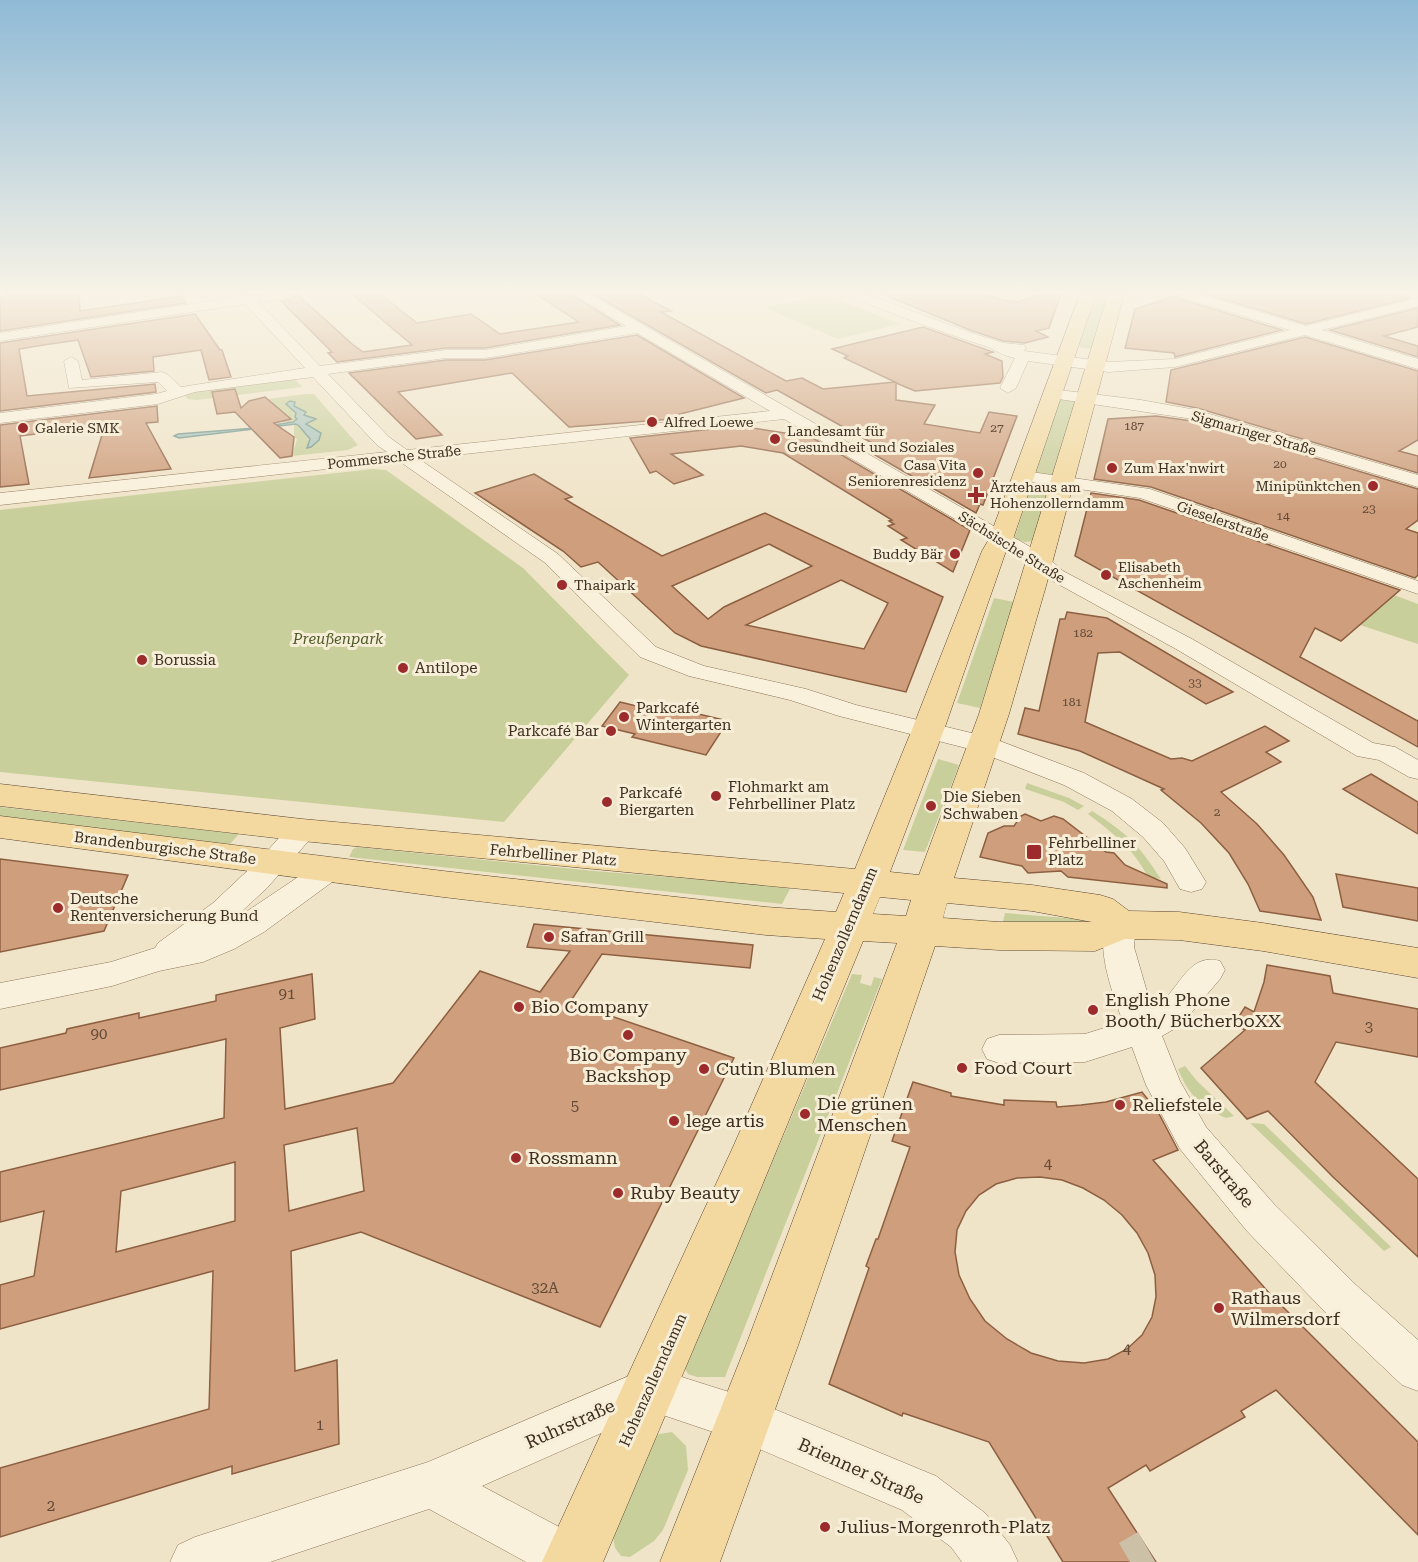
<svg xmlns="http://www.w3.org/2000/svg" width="1418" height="1562" font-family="'Roboto Serif',serif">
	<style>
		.green { fill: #c9cf9b }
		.water { fill: #a9c4bc; stroke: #6f938a; stroke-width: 1.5 }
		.building { fill: #cf9f7d; stroke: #8d5f41; stroke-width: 1.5; fill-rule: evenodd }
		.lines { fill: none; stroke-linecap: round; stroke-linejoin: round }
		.minor-tunnel { stroke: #ccc0a6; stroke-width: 44; stroke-dasharray: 44 22; stroke-linecap: butt }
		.minor-casing { stroke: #8d765c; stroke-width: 1 }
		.major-casing { stroke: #5b4430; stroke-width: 1 }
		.minor { fill: #faf1dc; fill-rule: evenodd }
		.major { fill: #f3d9a0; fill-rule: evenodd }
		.poi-dot { fill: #9e2a2b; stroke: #f7eed8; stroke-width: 2 }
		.labels { text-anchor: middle; stroke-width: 6; stroke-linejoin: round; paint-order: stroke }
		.number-label { font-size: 12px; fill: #624a37 }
		.far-poi-label { font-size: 14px; fill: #3d2e20; stroke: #f7eed8; text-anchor: start }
		.far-street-label { font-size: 14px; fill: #3d2e20; stroke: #f7eed8 }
		.park-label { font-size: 15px; font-style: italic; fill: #4d5a26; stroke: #f7eed8 }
		.poi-label { font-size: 15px; fill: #3d2e20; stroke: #f7eed8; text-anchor: start }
		.street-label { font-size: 15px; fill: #3d2e20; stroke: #f7eed8 }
		.near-number-label { font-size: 15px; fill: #624a37 }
		.near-poi-label { font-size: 18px; fill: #3d2e20; stroke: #f7eed8; text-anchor: start }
		.near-street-label { font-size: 18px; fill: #3d2e20; stroke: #f7eed8 }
	</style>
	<rect width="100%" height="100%" fill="#f0e4c8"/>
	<g class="green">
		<polygon points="825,294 899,324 838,339 765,308"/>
		<polygon points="1096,294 1108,294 1091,349 1079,347"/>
		<polygon points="294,378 302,387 197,400 188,399 185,396 189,392"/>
		<polygon points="306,394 314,394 358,445 348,450 292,456 297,439 294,437 294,425 290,425 299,425 310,441 314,444 315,441 306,426 316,419 303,414 306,412 293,405 289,406 295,412 297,419 289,422 280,422 290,419 267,399"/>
		<polygon points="1061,398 1076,399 1052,475 1036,473"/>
		<polygon points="373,469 386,470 523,568 629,675 504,822 0,772 0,510"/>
		<polygon points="1033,482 1049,485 1033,541 1025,542 1015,539 1015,536"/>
		<polygon points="1394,595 1418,604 1418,644 1360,625"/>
		<polygon points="994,598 1014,602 980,708 957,703"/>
		<polygon points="938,759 959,765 925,852 903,850"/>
		<polygon points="1027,783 1069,798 1084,806 1078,810 1064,802 1025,789"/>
		<polygon points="0,807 239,834 230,844 0,817"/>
		<path d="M1092 811C1127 833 1139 845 1161 879L1148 877C1133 848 1114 834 1088 814Z"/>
		<polygon points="357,847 594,871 791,887 782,904 349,857 353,849"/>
		<polygon points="1005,913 1103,921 1105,923 1002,925"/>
		<polygon points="852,974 862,975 860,983 871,986 874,977 882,979 725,1377 697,1377 688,1374 685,1369"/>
		<path d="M1185 1066 1197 1081 1234 1116 1226 1118C1201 1107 1188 1094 1178 1069Z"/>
		<polygon points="1250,1123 1264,1124 1391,1247 1384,1251"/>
		<polygon points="672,1432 686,1446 688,1470 663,1530 654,1541 630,1557 621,1556 615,1548 613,1537 653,1439 659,1434"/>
	</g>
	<polygon class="water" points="290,401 295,402 294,406 306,412 304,415 316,419 306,424 321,433 319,440 311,447 307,448 310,439 299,426 296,424 179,438 174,436 178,434 255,428 293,422 297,419 295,417 296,413 286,404"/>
	<g class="building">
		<polygon points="5,294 79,294 80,311 182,296 186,303 0,331 0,298 6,297"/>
		<polygon points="297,294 352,344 363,352 412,345 352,294 380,294 417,323 471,314 500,334 579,322 536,294 571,294 620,325 485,348 446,348 337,362 328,353 332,352 281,301 289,300"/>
		<polygon points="593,294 639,294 671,311 661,312 786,381 802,378 823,389 895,382 844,358 848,356 832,349 923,327 993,352 985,354 1002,361 1003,377 1000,383 915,391 896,383 896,400 935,405 924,424 980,433 989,412 1017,416 983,505 980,504 976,513 856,444 881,448 777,390 766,393"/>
		<polygon points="887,294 984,294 1003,300 1018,302 1042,294 1061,294 1049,328 1036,331 1048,337 1025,343 1003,341 970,330 887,296"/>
		<polygon points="1206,294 1394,294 1410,298 1306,324"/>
		<polygon points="1178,295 1180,299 1282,330 1175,357 1174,353 1125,348 1135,309"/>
		<polygon points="1418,308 1418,327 1384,336 1418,346 1418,357 1330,330"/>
		<polygon points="195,314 220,350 222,350 231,377 209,380 201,350 153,357 154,371 91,377 78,340 50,344 19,349 27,396 155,384 156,392 0,411 0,343"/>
		<polygon points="637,335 744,398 672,416 686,418 569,427 512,373 398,392 442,435 416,439 349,373 446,360 485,360"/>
		<polygon points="1305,337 1418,371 1418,440 1399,451 1418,456 1418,473 1197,408 1166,402 1171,370"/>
		<polygon points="235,389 241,408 249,401 265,397 291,419 274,423 294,437 292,456 280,458 235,412 217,414 212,392"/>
		<polygon points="157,406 158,422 146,423 171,469 89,478 105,425 20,436 29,484 0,487 0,425"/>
		<polygon points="1156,416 1192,421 1418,489 1418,520 1406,529 1418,533 1418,575 1415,578 1151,487 1094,479 1108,419"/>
		<polygon points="740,426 811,437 970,530 953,572 901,540 907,538 888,526 894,524 889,521 892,520 783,453 741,446 671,454 703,475 674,484 656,471 650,473 630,438"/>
		<path d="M534 474 572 497 565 499 573 504 662 556 765 513 943 597 906 692 701 646 675 633 598 562 581 567 563 551 475 493ZM769 544 812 566 724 607 708 619 672 586ZM841 580 888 603 864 649 746 625Z"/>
		<polygon points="1091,493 1139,500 1400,590 1341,641 1315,628 1300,657 1418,721 1418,747 1075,556"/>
		<polygon points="1067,612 1107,618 1233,692 1206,704 1120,652 1098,653 1085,722 1171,759 1182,758 1192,761 1265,726 1289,741 1266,752 1281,762 1221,792 1257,824 1284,855 1313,897 1321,920 1260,911 1248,884 1229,853 1201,823 1161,790 1164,789 1080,751 1018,734 1025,708 1039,711 1060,619 1065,619"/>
		<polygon points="620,702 653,710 657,704 728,721 706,755 632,737 635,734 602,726"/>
		<polygon points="1371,774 1418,802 1418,834 1343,789"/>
		<polygon points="1025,814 1041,821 1054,816 1063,819 1106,852 1114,853 1125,865 1167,884 1167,888 1068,877 1061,871 1028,873 1022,866 980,857 988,833 1004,826 1014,826 1021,816"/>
		<polygon points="0,859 128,875 104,931 0,952"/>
		<polygon points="1336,874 1418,888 1418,921 1343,907"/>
		<path d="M534 924 753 945 750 968 602 954 570 1002 734 1058 600 1327 361 1232 291 1251 295 1371 337 1360 339 1444 232 1474V1466L0 1537V1468L209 1409 213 1271 0 1329V1285L34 1276 44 1211 0 1222V1172L224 1118 226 1039 0 1090V1048L66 1033 67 1029 139 1013V1018L216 1001V995L312 974 315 1019 280 1028 285 1109 393 1083 480 971 540 992 570 951 527 947ZM357 1128 364 1191 289 1211 284 1145ZM235 1162V1221L116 1252 121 1191Z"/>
		<polygon points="1267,965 1330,976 1333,993 1418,1009 1418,1057 1336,1042 1315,1082 1418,1179 1418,1257 1333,1177 1268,1111 1247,1119 1201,1068 1245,1030 1234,1024 1245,1007 1254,1012 1264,982"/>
		<path d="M913 1082 951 1093V1096L1004 1105V1100L1056 1102 1057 1107 1081 1105 1106 1102 1142 1092 1158 1112 1178 1150 1153 1160 1270 1294 1418 1442V1535L1276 1390 1241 1411 1245 1417 1150 1471 1146 1465 1108 1488 1156 1562H1063L989 1442 903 1413 902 1416 829 1384 869 1268 866 1266 876 1239H878L910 1147 892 1141ZM1040 1177 1062 1180 1083 1188 1104 1200 1122 1215 1137 1233 1148 1253 1155 1275 1156 1297 1152 1317 1142 1335 1127 1349 1108 1359 1084 1363 1058 1361 1031 1353 1007 1339 985 1321 970 1299 959 1275 955 1252 957 1230 966 1211 979 1195 996 1184 1017 1178Z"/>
	</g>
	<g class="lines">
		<polyline class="minor-tunnel" points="1130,1562 1149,1551"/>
		<defs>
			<g id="minor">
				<path d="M236 294 251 296 294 294 288 298 258 302 320 366 446 350H485L626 326 573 294H589L1046 556 1063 571 1192 639 1373 743 1395 747 1418 760V779L1409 777 1379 760 1357 756 1176 649 1049 579 1032 564 784 419 419 459 558 554 656 647 704 666 806 689 856 705 992 738 1084 773 1132 799 1163 823 1185 848 1206 882 1202 889 1191 892 1180 889 1164 861 1143 837 1112 811 1064 785 974 750 839 716 790 700 689 676 640 657 544 562 399 461 0 505V493L387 452 377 445 313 377 195 392 158 404 0 423V413L156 394 167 391 158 382 69 388 64 361 71 357 78 361 82 380 162 372 167 374 181 387 305 368 245 304 0 341V333L238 297ZM637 333 770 411 407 450 389 437 328 374 446 358H485Z"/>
				<path d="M848 294H866L969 332 1003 343 1024 345 1026 348 1024 351 1109 362 1175 359 1290 330 1181 297 1180 294H1199L1306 326 1418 298V306L1322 330 1418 359V369L1305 335 1175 367 1109 372 1028 361 1016 388 1008 393 1000 388 1015 358C1003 356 996 350 985 346 940 332 895 314 850 297Z"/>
				<polygon points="1051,389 1141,400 1196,410 1418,475 1418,487 1193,419 1045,397 1043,394 1045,391"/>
				<polygon points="1024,471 1150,489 1418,581 1418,594 1140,498 1018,480 1015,476 1018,472"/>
				<polygon points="302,821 312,823 316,830 312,837 267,888 228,924 319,863 329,860 339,863 344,870 339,877 264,932 234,949 203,962 159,971 112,986 0,1009 0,983 111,962 155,948 158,943 213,903 262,857 292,823"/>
				<path d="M1120 914 1131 917 1136 925 1134 947 1152 1009C1178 996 1186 951 1220 961L1225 970 1220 979 1181 1025 1162 1036 1180 1081 1206 1127 1274 1204 1356 1285 1418 1340V1391L1402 1385 1326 1313 1246 1230 1180 1149 1146 1085 1132 1047 1085 1062 999 1063 987 1059 982 1049 987 1039 999 1035 1085 1034 1123 1022C1113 994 1093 944 1109 917Z"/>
				<polygon points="650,1367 745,1397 936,1476 985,1513 1010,1545 1018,1562 962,1562 951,1547 902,1510 743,1442 651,1411 482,1486 593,1545 601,1562 526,1562 429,1509 270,1562 170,1562 178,1545 195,1537 428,1462"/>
			</g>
			<path id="major" d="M1080 294H1096L1013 539 1006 551 945 727 890 872 919 875 979 714 1108 294H1124L1046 586 1009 714 954 878 1032 885 1100 895 1113 899 1129 911 1179 912 1263 923 1418 948V978L1263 951 1179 940 1125 939 1095 951 999 950 935 946 800 1340 720 1562H660L748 1340 897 943 863 941 735 1251 603 1562H542L733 1147 825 939 766 935 443 897 0 838V816L443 871 766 907 836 912 844 893 302 841 0 806V784L302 819 855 869 913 727 982 551 989 539ZM880 897 911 900 906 916 873 914ZM947 903 1032 911 1092 922H999L943 918Z"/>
		</defs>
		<use href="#minor" class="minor-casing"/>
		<use href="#major" class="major-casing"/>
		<use href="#minor" class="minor"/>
		<use href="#major" class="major"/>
	</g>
	<linearGradient id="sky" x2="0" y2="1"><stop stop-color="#8fbad6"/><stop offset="0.57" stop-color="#f8f3e6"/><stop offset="1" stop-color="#f8f3e6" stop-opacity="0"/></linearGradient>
	<rect width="1418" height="512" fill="url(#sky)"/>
	<g class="poi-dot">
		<circle cx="652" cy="422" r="6"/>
		<circle cx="23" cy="428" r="6"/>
		<circle cx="775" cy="439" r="6"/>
		<circle cx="1112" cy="468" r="6"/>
		<circle cx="978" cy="473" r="6"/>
		<circle cx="1373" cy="486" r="6"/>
		<path d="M973 486h6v6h6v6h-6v6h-6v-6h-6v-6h6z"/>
		<circle cx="955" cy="554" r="6"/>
		<circle cx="1106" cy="575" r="6"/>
		<circle cx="562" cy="585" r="6"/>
		<circle cx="142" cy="660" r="6"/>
		<circle cx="403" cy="668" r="6"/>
		<circle cx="624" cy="717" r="6"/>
		<circle cx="611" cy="731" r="6"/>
		<circle cx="716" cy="796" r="6"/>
		<circle cx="607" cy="802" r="6"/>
		<circle cx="931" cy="806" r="6"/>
		<rect x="1026" y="844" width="16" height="16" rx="3"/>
		<circle cx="58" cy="908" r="6"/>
		<circle cx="549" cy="937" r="6"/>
		<circle cx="519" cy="1007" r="6"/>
		<circle cx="1093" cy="1010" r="6"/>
		<circle cx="628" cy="1035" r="6"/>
		<circle cx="962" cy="1068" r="6"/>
		<circle cx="704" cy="1069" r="6"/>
		<circle cx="1120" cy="1105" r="6"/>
		<circle cx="805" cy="1114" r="6"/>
		<circle cx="674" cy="1121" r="6"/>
		<circle cx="516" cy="1158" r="6"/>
		<circle cx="618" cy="1193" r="6"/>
		<circle cx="1219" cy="1308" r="6"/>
		<circle cx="825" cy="1527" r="6"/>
	</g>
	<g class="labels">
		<g class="number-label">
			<text x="1134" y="430">187</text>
			<text x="997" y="432">27</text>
			<text x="1280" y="468">20</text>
			<text x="1369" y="513">23</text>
			<text x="1283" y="520">14</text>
			<text x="1083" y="637">182</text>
			<text x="1195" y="687">33</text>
			<text x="1072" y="706">181</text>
			<text x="1217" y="816">2</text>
		</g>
		<g class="far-poi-label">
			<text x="664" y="427">Alfred Loewe</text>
			<text x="35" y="433">Galerie SMK</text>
			<text x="787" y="436">Landesamt für<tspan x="787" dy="16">Gesundheit und Soziales</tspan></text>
			<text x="966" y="470" text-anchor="end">Casa Vita<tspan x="966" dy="16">Seniorenresidenz</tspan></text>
			<text x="1124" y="473">Zum Hax'nwirt</text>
			<text x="1361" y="491" text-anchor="end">Minipünktchen</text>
			<text x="990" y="492">Ärztehaus am<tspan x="990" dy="16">Hohenzollerndamm</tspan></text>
			<text x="943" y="559" text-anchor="end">Buddy Bär</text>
			<text x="1118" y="572">Elisabeth<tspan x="1118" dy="16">Aschenheim</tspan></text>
			<text x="574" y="590">Thaipark</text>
		</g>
		<g class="far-street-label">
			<text transform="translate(1254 433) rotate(16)" y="5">Sigmaringer Straße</text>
			<text transform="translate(394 457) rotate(-6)" y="5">Pommersche Straße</text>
			<text transform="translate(1223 521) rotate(19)" y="5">Gieselerstraße</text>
			<text transform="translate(1012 547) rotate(32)" y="5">Sächsische Straße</text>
		</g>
		<g class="park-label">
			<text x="338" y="644">Preußenpark</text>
		</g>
		<g class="poi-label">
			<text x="154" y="665">Borussia</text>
			<text x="415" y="673">Antilope</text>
			<text x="636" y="713">Parkcafé<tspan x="636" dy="17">Wintergarten</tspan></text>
			<text x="599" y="736" text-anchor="end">Parkcafé Bar</text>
			<text x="728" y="792">Flohmarkt am<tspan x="728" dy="17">Fehrbelliner Platz</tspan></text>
			<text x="619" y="798">Parkcafé<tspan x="619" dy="17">Biergarten</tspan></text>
			<text x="943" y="802">Die Sieben<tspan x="943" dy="17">Schwaben</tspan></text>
			<text x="1048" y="848">Fehrbelliner<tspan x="1048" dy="17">Platz</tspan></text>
			<text x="70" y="904">Deutsche<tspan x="70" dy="17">Rentenversicherung Bund</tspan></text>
			<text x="561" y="942">Safran Grill</text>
		</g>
		<g class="street-label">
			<text transform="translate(165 848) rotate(7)" y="5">Brandenburgische Straße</text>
			<text transform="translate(553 855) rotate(5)" y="5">Fehrbelliner Platz</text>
			<text transform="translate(845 934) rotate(-67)" y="5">Hohenzollerndamm</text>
			<text transform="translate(653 1380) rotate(-66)" y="5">Hohenzollerndamm</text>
		</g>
		<g class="near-number-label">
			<text x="287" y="999">91</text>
			<text x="1369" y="1032">3</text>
			<text x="99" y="1039">90</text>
			<text x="575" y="1111">5</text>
			<text x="1048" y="1169">4</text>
			<text x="545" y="1293">32A</text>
			<text x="1127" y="1354">4</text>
			<text x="320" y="1430">1</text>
			<text x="51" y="1511">2</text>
		</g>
		<g class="near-poi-label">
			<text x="1105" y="1006">English Phone<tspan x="1105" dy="21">Booth/ BücherboXX</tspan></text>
			<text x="531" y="1013">Bio Company</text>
			<text x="628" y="1061" text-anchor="middle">Bio Company<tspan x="628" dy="21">Backshop</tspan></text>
			<text x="974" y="1074">Food Court</text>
			<text x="716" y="1075">Cutin Blumen</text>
			<text x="817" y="1110">Die grünen<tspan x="817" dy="21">Menschen</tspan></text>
			<text x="1132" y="1111">Reliefstele</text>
			<text x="686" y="1127">lege artis</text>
			<text x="528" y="1164">Rossmann</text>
			<text x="630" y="1199">Ruby Beauty</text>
			<text x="1231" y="1304">Rathaus<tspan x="1231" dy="21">Wilmersdorf</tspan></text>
			<text x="837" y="1533">Julius-Morgenroth-Platz</text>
		</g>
		<g class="near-street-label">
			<text transform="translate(1224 1174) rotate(50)" y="6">Barstraße</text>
			<text transform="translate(570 1424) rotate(-24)" y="6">Ruhrstraße</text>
			<text transform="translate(861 1471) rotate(24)" y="6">Brienner Straße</text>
		</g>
	</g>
</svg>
